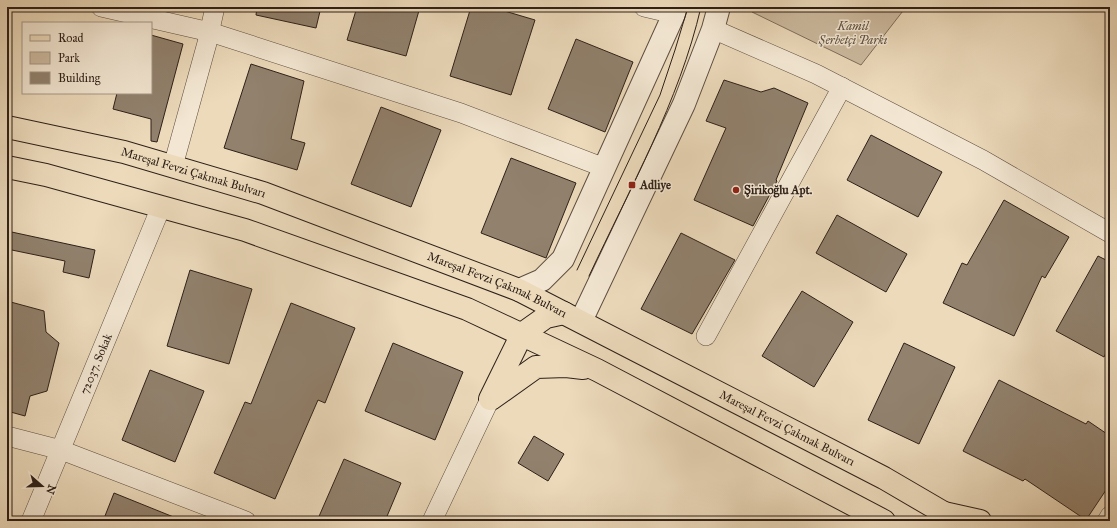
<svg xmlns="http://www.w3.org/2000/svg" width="1117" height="528" font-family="'IM FELL Great Primer',serif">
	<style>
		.green { fill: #ccba9f; stroke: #7d6d5c }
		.building { fill: #91816d; stroke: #2e2018 }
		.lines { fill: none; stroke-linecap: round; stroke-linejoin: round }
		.minor-casing { stroke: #5e4e41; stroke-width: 20 }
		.tertiary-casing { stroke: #5e4e41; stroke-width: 24 }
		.primary-casing { stroke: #2e2018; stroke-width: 24 }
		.trunk-casing { stroke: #2e2018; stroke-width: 24 }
		.minor { stroke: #f3e7d3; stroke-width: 19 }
		.tertiary { stroke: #f3e7d3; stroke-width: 22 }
		.primary { stroke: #ecdabb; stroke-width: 22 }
		.trunk { stroke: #ecdabb; stroke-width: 22 }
		.tram { stroke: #2e2018; stroke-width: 1 }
		.poi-dot { fill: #8f2418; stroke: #f3e7d3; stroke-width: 1.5 }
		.labels { text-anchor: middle; stroke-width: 3; stroke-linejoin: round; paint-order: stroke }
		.park-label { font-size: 12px; font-style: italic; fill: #5d4e40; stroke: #f3e7d3 }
		.street-label { font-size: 12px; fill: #2e2018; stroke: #f3e7d3 }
		.poi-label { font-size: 12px; font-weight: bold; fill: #2e2018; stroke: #f3e7d3; text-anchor: start }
	</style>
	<rect width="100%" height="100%" fill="#ecdabb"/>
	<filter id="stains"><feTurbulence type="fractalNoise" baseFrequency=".005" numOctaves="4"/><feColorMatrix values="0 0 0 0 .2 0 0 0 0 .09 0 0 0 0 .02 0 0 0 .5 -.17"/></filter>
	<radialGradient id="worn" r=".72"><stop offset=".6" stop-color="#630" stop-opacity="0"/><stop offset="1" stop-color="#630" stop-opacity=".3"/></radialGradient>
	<polygon class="green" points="753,7 906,7 861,65 752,12"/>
	<g class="building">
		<polygon points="257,7 321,7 316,28 256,15"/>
		<polygon points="357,7 420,7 406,56 347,40"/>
		<polygon points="471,7 491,7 535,20 511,95 450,76"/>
		<polygon points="151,35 183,44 157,142 151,141 151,119 113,109 117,93 151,93"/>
		<polygon points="576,39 633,62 605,132 548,109"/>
		<polygon points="251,64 304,81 291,139 305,143 297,170 224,148"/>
		<polygon points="724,80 761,92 774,88 808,103 776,180 777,181 753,226 694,200 726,128 706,121"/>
		<polygon points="381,107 441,130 411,207 351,184"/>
		<polygon points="871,135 942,172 918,217 847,180"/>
		<polygon points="511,158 576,183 546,258 481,233"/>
		<polygon points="1004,200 1069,237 1045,278 1042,276 1014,336 943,303 962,263 967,265"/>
		<polygon points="837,215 907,254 886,292 816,253"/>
		<polygon points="7,231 95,250 89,278 63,272 65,261 7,249"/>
		<polygon points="681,233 735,260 692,334 641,309"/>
		<polygon points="1098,256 1110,262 1110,345 1104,357 1056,331"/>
		<polygon points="190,270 252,289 229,364 167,346"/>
		<polygon points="802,291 853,322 814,387 762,356"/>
		<polygon points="7,301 44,311 46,332 59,343 47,391 30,396 25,416 7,411"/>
		<polygon points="291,303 355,328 325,403 318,400 275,499 214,473 245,402 251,404"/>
		<polygon points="393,343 463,372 435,440 365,411"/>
		<polygon points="904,343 955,367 919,444 868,420"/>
		<polygon points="150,370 204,391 175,462 122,440"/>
		<polygon points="999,380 1086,424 1088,421 1110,436 1110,484 1086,520 1025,479 1023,481 963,451"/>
		<polygon points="534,436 564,454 548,481 518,463"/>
		<polygon points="344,459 401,483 385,521 317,521"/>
		<polygon points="114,493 181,520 181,521 103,521"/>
	</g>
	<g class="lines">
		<defs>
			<g id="minor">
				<polyline points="101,7 210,32 461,113 605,168"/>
				<polyline points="644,7 674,14"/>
				<polyline points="713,29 816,74 983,160 1110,233"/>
				<polyline points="173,166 207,43 215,7"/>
				<polyline points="706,336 842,87"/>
				<polyline points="7,436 61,450 246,521"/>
				<path id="s1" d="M31 521 161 207"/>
				<polyline points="432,521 490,399"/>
				<polyline points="1107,521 1110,516"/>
			</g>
			<g id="tertiary">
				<polyline points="519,290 542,280 563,259 674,14 676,7"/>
				<polyline points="581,321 684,104 713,29 719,7"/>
			</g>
			<g id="primary">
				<path id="s2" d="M7 127 124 152 263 193 519 290 884 478 944 513 954 521"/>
				<polyline points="7,167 46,175 245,230 467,309 597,370 884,521"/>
				<polyline points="490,399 522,334 546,317 564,313"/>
				<polyline points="491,399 536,367 566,366 583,368"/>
			</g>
			<polyline id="trunk" points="944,513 980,521"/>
		</defs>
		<use href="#minor" class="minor-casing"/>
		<use href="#tertiary" class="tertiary-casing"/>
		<use href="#primary" class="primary-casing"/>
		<use href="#trunk" class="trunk-casing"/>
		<use href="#minor" class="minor"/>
		<use href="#tertiary" class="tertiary"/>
		<use href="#primary" class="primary"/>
		<use href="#trunk" class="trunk"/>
		<g class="tram">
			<polyline points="577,270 660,95 675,50 688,7"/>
			<path d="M589 276C630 188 679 102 701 7"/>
		</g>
	</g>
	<g class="poi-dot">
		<rect x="628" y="181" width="8" height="8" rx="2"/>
		<circle cx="736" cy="190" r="4"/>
	</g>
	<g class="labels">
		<g class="park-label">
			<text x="853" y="30">Kamil<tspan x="853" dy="14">Şerbetçi Parkı</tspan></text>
		</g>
		<g class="street-label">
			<text dy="4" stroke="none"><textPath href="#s2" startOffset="192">Mareşal Fevzi Çakmak Bulvarı</textPath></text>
			<text dy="4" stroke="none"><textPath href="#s2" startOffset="516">Mareşal Fevzi Çakmak Bulvarı</textPath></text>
			<text dy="4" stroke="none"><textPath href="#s1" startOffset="170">72037. Sokak</textPath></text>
			<text dy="4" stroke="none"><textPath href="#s2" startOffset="840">Mareşal Fevzi Çakmak Bulvarı</textPath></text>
		</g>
		<g class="poi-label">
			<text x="640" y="189">Adliye</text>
			<text x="744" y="194">Şirikoğlu Apt.</text>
		</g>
	</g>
	<rect width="1117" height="528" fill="none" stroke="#ecdabb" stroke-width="24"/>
	<rect x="8" y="8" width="1101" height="512" fill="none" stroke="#2e2018" stroke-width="2"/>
	<rect x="12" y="12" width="1093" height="504" fill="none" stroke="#2e2018"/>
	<rect x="22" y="22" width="130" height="72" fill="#f3e7d3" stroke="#a49788"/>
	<rect x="30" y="35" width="20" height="6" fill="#ecdabb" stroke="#a49788"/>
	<text x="58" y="42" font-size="12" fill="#2e2018">Road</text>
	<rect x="30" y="52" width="20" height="12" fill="#ccba9f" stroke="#a49788"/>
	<text x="58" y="62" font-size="12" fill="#2e2018">Park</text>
	<rect x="30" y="72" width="20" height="12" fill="#91816d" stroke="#a49788"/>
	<text x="58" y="82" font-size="12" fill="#2e2018">Building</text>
	<g transform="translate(42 486) rotate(110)" stroke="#f3e7d3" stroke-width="3" paint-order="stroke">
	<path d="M0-3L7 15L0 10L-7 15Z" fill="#2e2018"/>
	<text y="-6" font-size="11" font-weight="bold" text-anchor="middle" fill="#2e2018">N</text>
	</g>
	<rect width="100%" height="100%" filter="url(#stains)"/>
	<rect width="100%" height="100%" fill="url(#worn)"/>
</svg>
